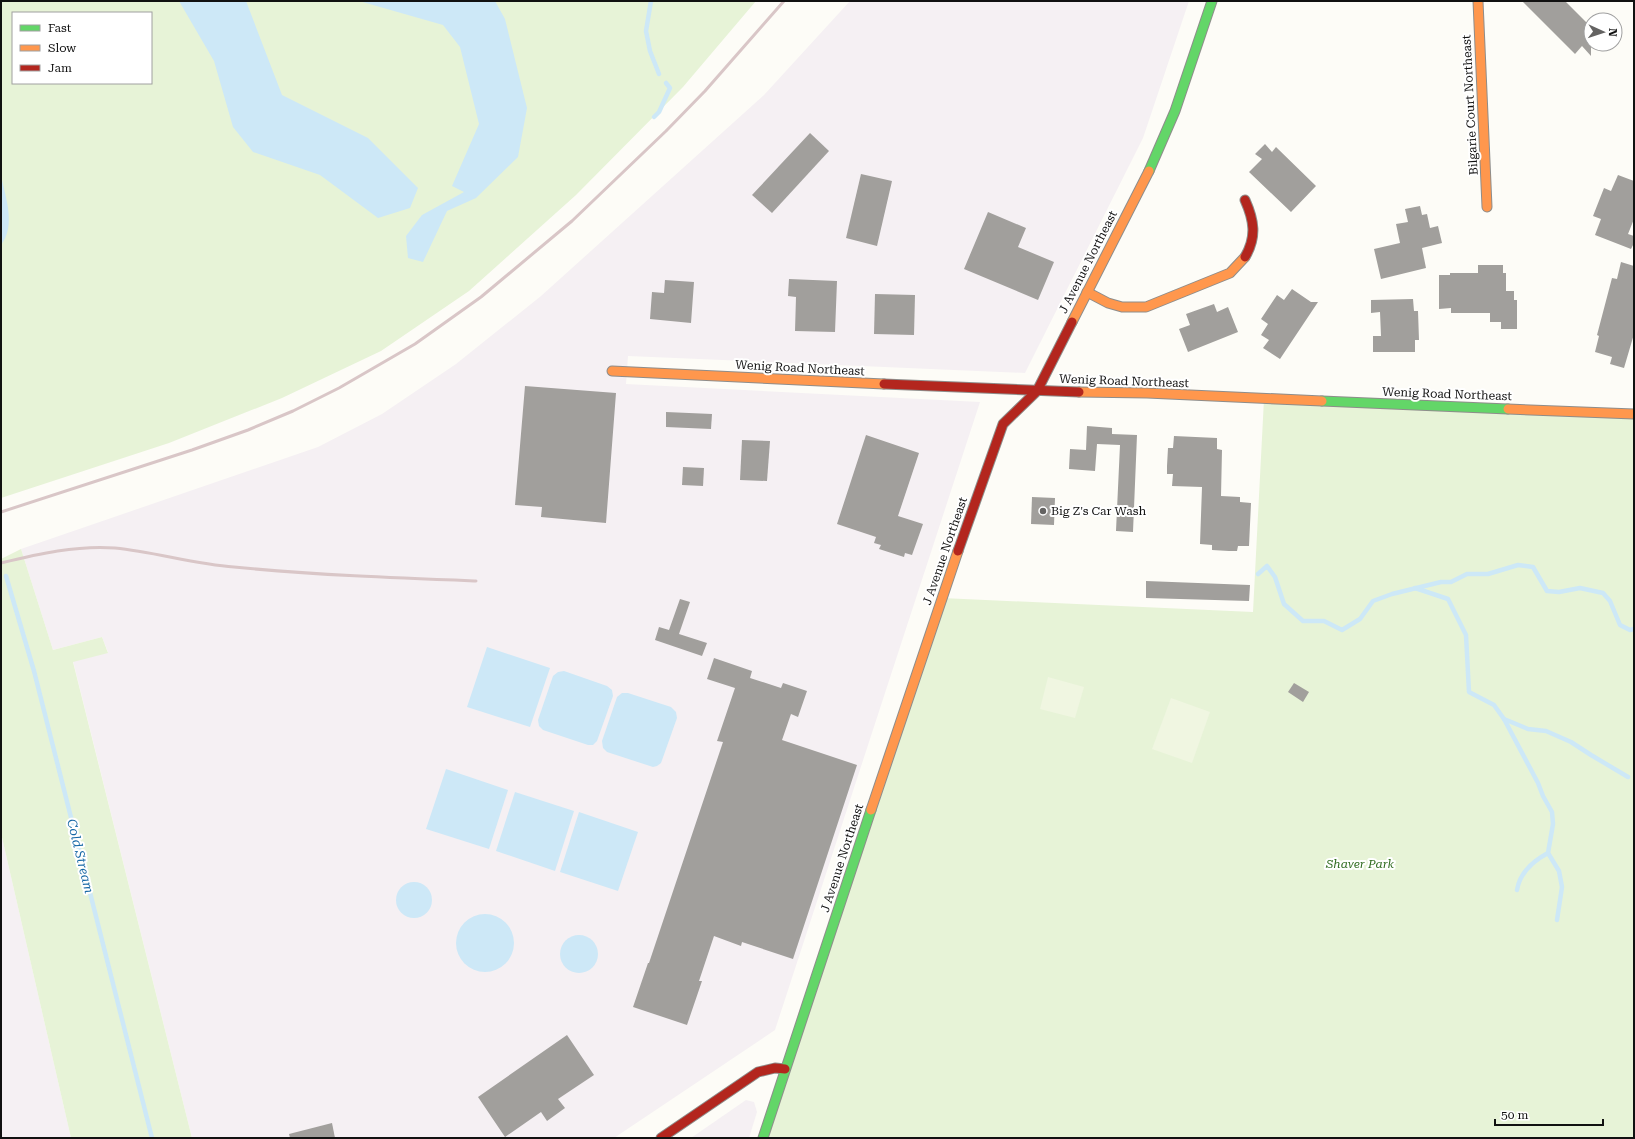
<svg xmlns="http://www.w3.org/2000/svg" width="1635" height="1139" font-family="'Roboto Serif',serif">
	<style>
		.industrial { fill: #f5f0f3 }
		.green { fill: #e7f3d7; fill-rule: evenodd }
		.pitch { fill: #f0f6e1 }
		.water { fill: #cde8f7 }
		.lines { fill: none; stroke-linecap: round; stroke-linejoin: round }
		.stream { stroke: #cde8f7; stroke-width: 4.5 }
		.building { fill: #a19f9c }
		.fast-casing { stroke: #8e8d8b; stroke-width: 11 }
		.slow-casing { stroke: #8e8d8b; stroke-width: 11 }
		.jam-casing { stroke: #8e8d8b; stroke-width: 11 }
		.fast { stroke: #63d668; stroke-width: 9 }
		.slow { stroke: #ff974d; stroke-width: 9 }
		.jam { stroke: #b3261e; stroke-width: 9 }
		.rail { stroke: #d9c6c7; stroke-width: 3 }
		.poi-dot { fill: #646362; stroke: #fff; stroke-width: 1.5 }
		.labels { text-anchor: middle; stroke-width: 4; stroke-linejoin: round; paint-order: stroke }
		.street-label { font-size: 12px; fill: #111; stroke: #fff }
		.poi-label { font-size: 12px; fill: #111; stroke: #fff; text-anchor: start }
		.park-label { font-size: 12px; font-style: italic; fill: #2f6b1f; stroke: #fff }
		.water-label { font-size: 13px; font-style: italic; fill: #1768a6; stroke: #fff }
	</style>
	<rect width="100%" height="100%" fill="#fdfcf7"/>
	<g class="industrial">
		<polygon points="850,1 1189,1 1143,138 1025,373 628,356 626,384 980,402 775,1030 614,1138 192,1138 73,661 108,652 102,637 53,650 21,549 318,447 382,414 456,364 541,296 764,95"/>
		<polygon points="1,833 71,1138 1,1138"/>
		<polygon points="746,1100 754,1102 757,1112 749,1138 691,1138"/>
	</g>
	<g class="green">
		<path d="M1 1H756L683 87 576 195 469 291 381 351 282 398 169 443 1 498ZM13 13H151V83H13Z"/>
		<polygon points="1264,399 1634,414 1634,1138 763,1138 942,598 1253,612"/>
		<polygon points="21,549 53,650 102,637 108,653 73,662 192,1138 71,1138 1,833 1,559"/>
	</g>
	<g class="pitch">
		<polygon points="1048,677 1084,687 1075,718 1040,709"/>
		<polygon points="1171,698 1210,712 1192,763 1152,749"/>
	</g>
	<g class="water">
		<polygon points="179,1 246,1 282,95 368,138 418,188 410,208 378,218 320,175 253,152 233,127 214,61"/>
		<polygon points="359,1 495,1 505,19 527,108 518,157 476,198 447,211 423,262 408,258 406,236 422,215 464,192 452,186 479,124 460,47 443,25"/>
		<path d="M1 176C6 198 16 226 1 245Z"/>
		<polygon points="487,647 550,668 530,727 467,707"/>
		<polygon points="564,671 607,686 612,690 613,696 597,741 593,745 588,745 543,730 539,726 538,720 553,676 558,672"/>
		<polygon points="622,693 628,693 671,707 676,712 677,718 661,763 657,766 653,767 607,752 603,748 602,741 617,697"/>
		<polygon points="446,769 508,790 489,849 426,829"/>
		<polygon points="515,792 574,811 555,871 496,851"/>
		<polygon points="579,812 638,832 618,891 560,872"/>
		<circle cx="414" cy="900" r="18"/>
		<circle cx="485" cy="943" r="29"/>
		<circle cx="579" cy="954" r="19"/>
	</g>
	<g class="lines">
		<g class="stream">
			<polyline points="651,1 646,31 650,51 659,74"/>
			<polyline points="654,117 659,112 670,88 666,83"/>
			<polyline points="1258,574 1267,566 1275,577 1284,604 1303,621 1324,621 1342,630 1360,619 1373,601 1392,594 1441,582 1451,582 1467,574 1488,574 1518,565 1533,567 1547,591 1559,592 1580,588 1603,593 1610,601 1620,625 1630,630 1634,629"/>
			<polyline points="6,576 34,671 152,1138"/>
			<polyline points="1415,588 1448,599 1466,635 1469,692 1494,705 1504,719 1528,729 1546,731 1571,742 1591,755 1628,777"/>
			<polyline points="1504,719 1538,783 1543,796 1552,812 1553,824 1548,853 1559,871 1562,887 1557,920"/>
			<path d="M1517 890C1520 872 1533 861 1548 853"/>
		</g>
	</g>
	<g class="building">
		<polygon points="1522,1 1565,1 1591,27 1591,56 1582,46 1575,54"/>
		<polygon points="810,133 829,151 772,213 752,195"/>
		<polygon points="1265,144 1272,152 1276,147 1316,186 1291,212 1249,172 1262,159 1255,154"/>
		<polygon points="861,174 892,181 877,246 846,238"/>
		<polygon points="1618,175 1634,181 1634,219 1628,234 1634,236 1634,243 1631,249 1595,235 1601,219 1593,216 1604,188 1611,191"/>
		<polygon points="1420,206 1422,215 1427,214 1430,228 1438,226 1442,243 1422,248 1426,268 1381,279 1374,249 1400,243 1396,224 1408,222 1405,209"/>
		<polygon points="988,212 1026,228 1018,247 1054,262 1038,300 964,269"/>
		<polygon points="1621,262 1634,266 1634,334 1624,368 1610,364 1612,357 1595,352 1599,336 1597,335 1612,278 1617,279"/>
		<polygon points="1478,265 1503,265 1503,273 1506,273 1506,291 1514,291 1514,300 1517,300 1517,329 1501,329 1501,322 1490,322 1490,313 1451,313 1451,308 1439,309 1439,275 1450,275 1450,273 1478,273"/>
		<polygon points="789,279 837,281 835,332 795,331 796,297 788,296"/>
		<polygon points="665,280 694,282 691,323 650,319 652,292 664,293"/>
		<polygon points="1292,289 1311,302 1318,302 1280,359 1263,348 1269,340 1261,335 1268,324 1261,319 1277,295 1284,300"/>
		<polygon points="875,294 915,295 914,335 874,334"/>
		<polygon points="1413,299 1414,311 1418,311 1419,340 1415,340 1415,352 1373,352 1373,336 1381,336 1380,312 1371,313 1371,300"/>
		<polygon points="1214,304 1217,312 1228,307 1238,332 1188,352 1179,329 1190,325 1186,314"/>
		<polygon points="525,386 616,393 606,523 541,517 542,507 515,505"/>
		<polygon points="666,412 712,414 711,429 666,427"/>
		<polygon points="1087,426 1112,428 1112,434 1137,435 1133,532 1116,531 1120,445 1097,444 1095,471 1069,469 1070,449 1086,450"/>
		<polygon points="866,435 919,453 898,516 923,524 912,555 905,553 904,557 879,549 881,545 874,543 876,537 837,524"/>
		<polygon points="1174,436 1217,438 1217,449 1222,450 1221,496 1240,497 1240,502 1251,503 1249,546 1238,546 1237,551 1229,551 1212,550 1212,545 1200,544 1202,487 1172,486 1173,474 1167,474 1167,466 1168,448 1173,448"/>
		<polygon points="742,440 770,441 767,481 740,480"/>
		<polygon points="683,467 704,468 703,486 682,485"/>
		<polygon points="1032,497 1055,498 1054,525 1031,524"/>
		<polygon points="1146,581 1250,585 1249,601 1146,598"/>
		<polygon points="680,599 690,602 679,634 707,643 702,656 655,640 659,627 669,630"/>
		<polygon points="714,658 752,671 750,678 781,688 783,683 807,691 798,717 791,714 782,740 857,765 793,959 742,942 741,946 714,936 699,981 702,981 687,1025 633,1007 648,963 649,963 723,742 717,741 735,688 707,679"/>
		<polygon points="1294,683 1309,692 1303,702 1288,692"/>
		<polygon points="567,1035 594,1075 558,1099 565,1108 547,1121 541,1112 505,1137 478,1097"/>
		<polygon points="332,1123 335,1138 290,1138 289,1134"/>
	</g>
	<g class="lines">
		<defs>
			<g id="fast">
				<polyline points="1149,171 1175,111 1212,1"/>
				<polyline points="1322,401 1508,409"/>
				<polyline points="763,1138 871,810"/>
			</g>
			<g id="slow">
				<polyline points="1478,1 1487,207"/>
				<polyline points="1087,292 1108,303 1122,307 1146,307 1230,273 1245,257"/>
				<polyline points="1072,322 1149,171"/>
				<polyline points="612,371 884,384"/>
				<polyline points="1079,392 1147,393 1322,401"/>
				<polyline points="1508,409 1634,414"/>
				<polyline points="871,810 958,551"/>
			</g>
			<g id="jam">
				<path d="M1245 257C1257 237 1254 220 1245 200"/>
				<polyline points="884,384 1079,392"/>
				<polyline points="958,551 1003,424 1037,391 1072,322"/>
				<polyline points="661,1138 758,1072 775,1068 785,1069"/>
			</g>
		</defs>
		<use href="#fast" class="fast-casing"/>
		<use href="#slow" class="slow-casing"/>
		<use href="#jam" class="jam-casing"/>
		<use href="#fast" class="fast"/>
		<use href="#slow" class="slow"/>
		<use href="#jam" class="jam"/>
		<g class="rail">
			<polyline points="1,512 192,450 248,430 293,411 339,388 415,344 481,297 572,221 666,131 705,91 784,1"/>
			<path d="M1 563C38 554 77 545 115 548 155 552 194 564 234 567 315 575 396 578 476 581"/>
		</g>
	</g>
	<circle class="poi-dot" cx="1043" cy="511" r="4"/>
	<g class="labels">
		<g class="street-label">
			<text transform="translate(1470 105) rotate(-93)" y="4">Bilgarie Court Northeast</text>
			<text transform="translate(1088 262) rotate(-63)" y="4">J Avenue Northeast</text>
			<text transform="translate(800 368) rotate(3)" y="4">Wenig Road Northeast</text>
			<text transform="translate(1124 381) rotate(2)" y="4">Wenig Road Northeast</text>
			<text transform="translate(1447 394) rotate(2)" y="4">Wenig Road Northeast</text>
			<text transform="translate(945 551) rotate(-71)" y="4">J Avenue Northeast</text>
			<text transform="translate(842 858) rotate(-72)" y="4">J Avenue Northeast</text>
		</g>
		<g class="poi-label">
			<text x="1051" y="515">Big Z's Car Wash</text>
		</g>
		<g class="park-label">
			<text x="1360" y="868">Shaver Park</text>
		</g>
		<g class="water-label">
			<text transform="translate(81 856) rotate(76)" y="5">Cold Stream</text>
		</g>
	</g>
	<rect width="1635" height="1139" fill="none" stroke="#111111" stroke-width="4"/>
	<rect x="12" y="12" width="140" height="72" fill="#ffffff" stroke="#a0a0a0"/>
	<rect x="20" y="25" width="20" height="6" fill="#63d668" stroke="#a0a0a0"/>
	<text x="48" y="32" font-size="12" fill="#111111">Fast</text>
	<rect x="20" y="45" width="20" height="6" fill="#ff974d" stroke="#a0a0a0"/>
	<text x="48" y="52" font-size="12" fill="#111111">Slow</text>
	<rect x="20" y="65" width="20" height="6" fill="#b3261e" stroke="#a0a0a0"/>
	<text x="48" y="72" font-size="12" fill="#111111">Jam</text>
	<g transform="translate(1603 32) rotate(93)"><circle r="19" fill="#ffffff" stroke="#a0a0a0"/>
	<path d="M0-3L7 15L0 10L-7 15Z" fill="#646362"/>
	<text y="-6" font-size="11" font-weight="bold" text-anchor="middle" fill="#111111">N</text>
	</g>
	<path d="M1495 1119v6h108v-6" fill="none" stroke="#111111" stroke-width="2"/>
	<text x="1501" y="1119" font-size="12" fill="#111111" stroke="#ffffff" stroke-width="3" paint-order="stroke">50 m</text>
</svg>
